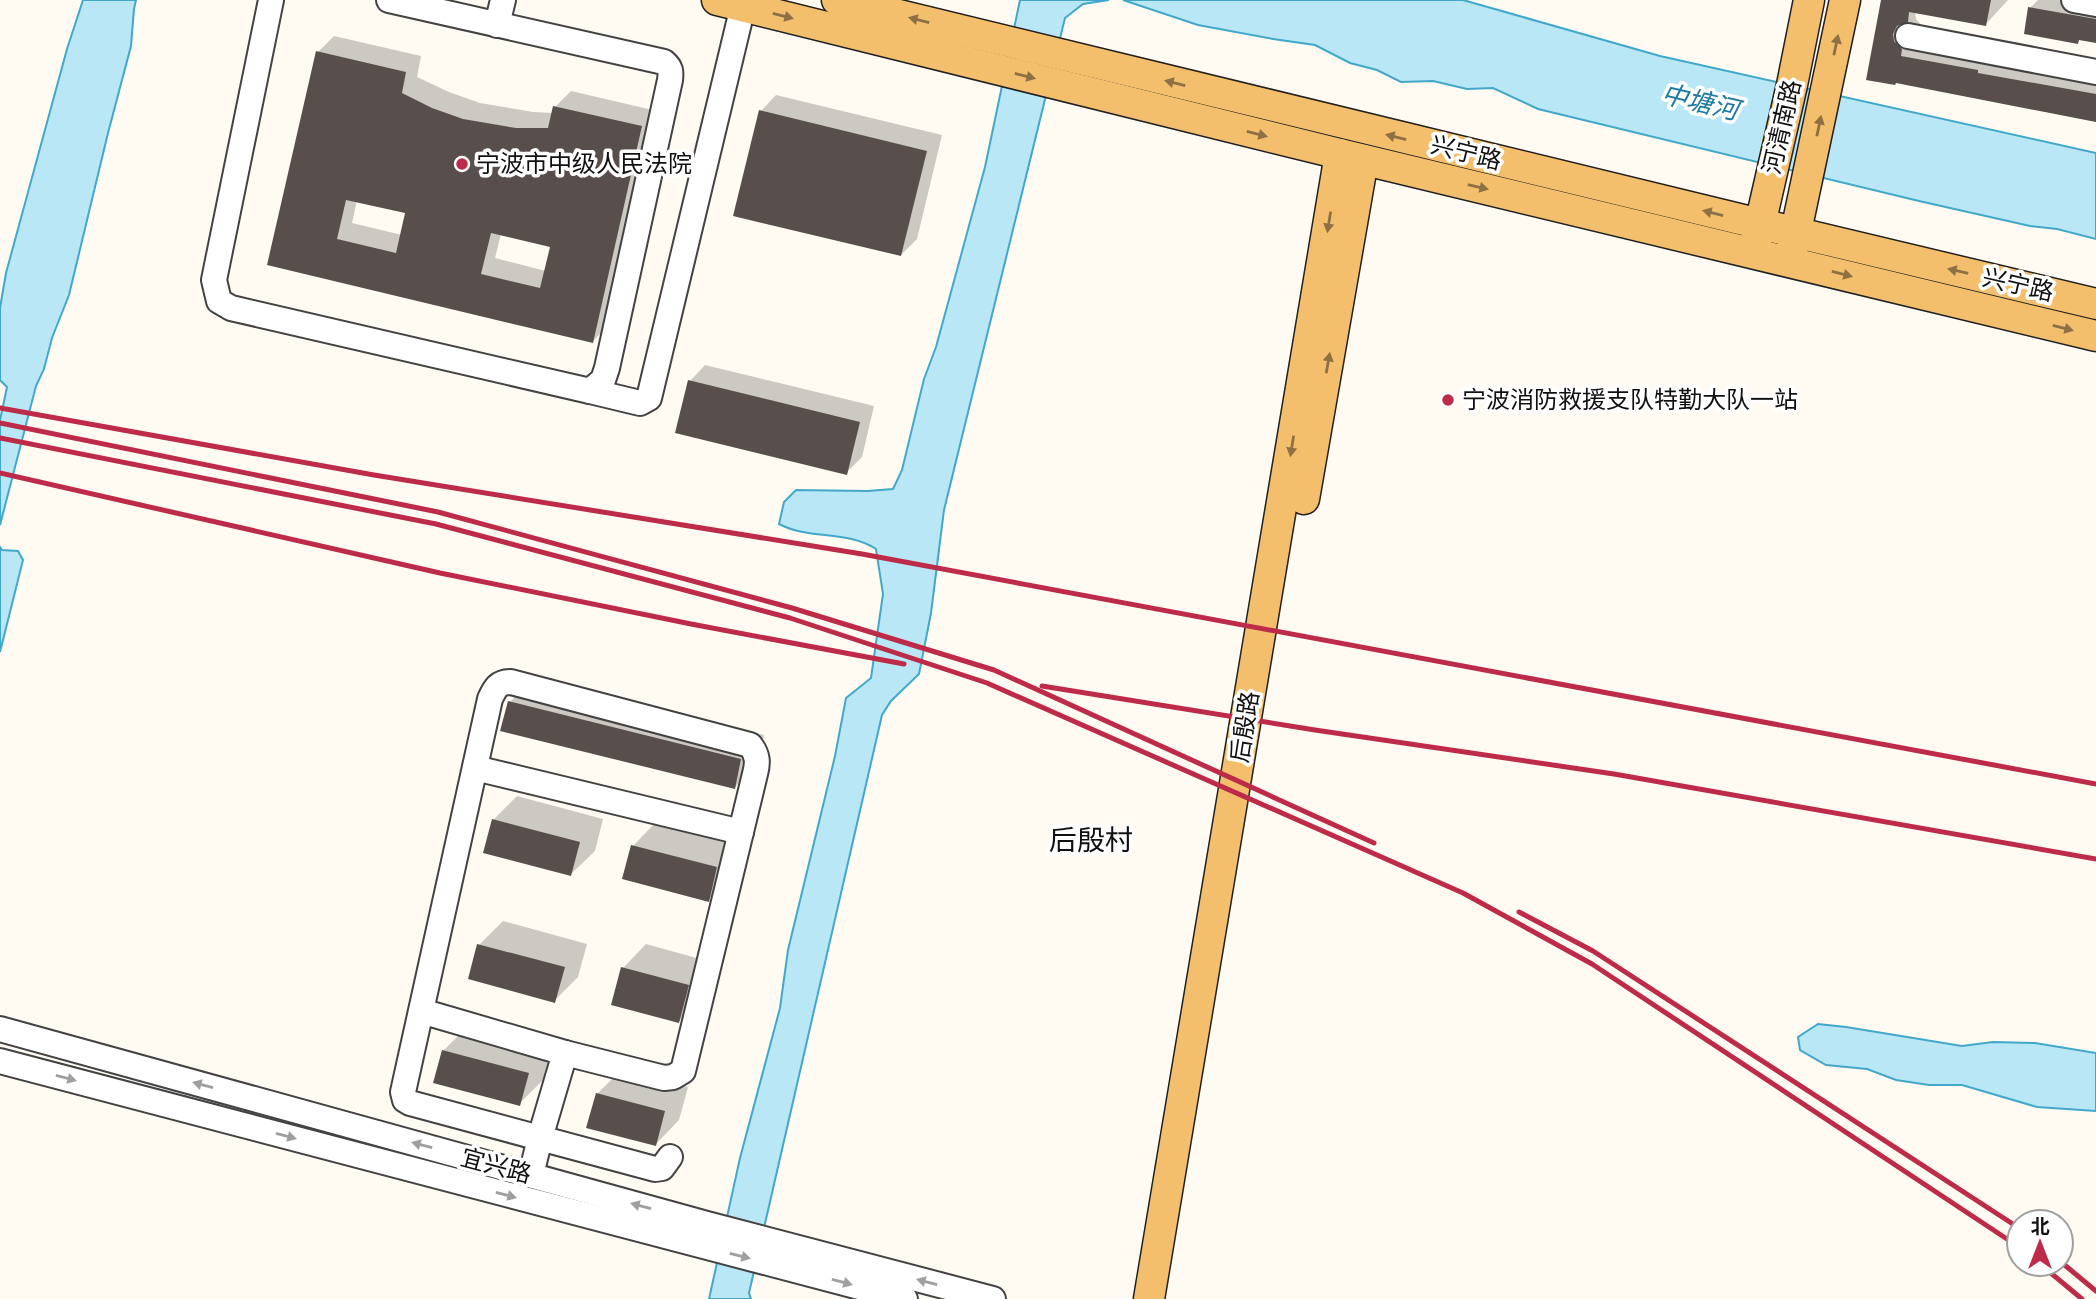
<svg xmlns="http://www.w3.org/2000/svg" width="2096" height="1299" font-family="Bitter,'Noto Sans SC',serif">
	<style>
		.water { fill: #b9e7f5; stroke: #42a8ca; stroke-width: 2 }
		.shadow { fill: #0003; fill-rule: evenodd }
		.building { fill: #584f4c; fill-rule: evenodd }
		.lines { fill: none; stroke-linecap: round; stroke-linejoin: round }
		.minor-casing { stroke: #434343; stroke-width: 28 }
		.major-casing { stroke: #212121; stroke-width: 33 }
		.minor { stroke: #fff; stroke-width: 24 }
		.major { stroke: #f4bf6d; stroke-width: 30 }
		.rail { stroke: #bd2b48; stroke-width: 5 }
		.oneway { fill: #8d7043 }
		.oneway2 { fill: #9f9f9f }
		.poi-dot { fill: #bd2b48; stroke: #fff; stroke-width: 2.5 }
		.labels { text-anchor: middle; stroke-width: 7; stroke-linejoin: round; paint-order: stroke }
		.street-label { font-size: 24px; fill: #101010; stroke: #fff }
		.poi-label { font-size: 24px; fill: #101010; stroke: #fff; text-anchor: start }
		.water-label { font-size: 26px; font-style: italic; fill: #1b7a9f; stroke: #fff }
		.quarter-label { font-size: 28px; fill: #101010; stroke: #fff }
	</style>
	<rect width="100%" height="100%" fill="#fffbf3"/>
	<g class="water">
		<polygon points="83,0 136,0 134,9 131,46 108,133 69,295 52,338 44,369 36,386 0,525 0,420 7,387 0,380 0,308 6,273 67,49"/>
		<path d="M1020 0H1109L1083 4 1065 18 944 510 931 613 919 674 891 701 882 715 749 1293 751 1299H709L740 1158 780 1008 788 950 835 756 846 698 871 678 883 594 876 549C847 530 809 540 779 524L784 502 796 490 867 491 893 489 902 470 924 379 936 347 985 167Z"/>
		<polygon points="1123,0 1463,0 1660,56 2096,153 2096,239 2057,229 2030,226 1919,201 1538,109 1493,88 1467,89 1433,81 1401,82 1377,70 1350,63 1315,45 1273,39 1198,25"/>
		<polygon points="0,547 2,550 18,551 23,560 0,652"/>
		<polygon points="1818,1024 1846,1027 1962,1046 1993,1042 2035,1043 2096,1053 2096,1111 2037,1107 1962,1085 1929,1085 1896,1080 1867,1069 1826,1065 1800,1050 1798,1037"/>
	</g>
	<g class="shadow">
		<polygon points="1883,0 2008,0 1986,24 1915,11 1916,19 1923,27 2096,69 2096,120 1897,81"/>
		<polygon points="2038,0 2096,0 2096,41 2081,38 2077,42 2030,8"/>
		<path d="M334 36 421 56 417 77 449 92 480 103 533 112 554 113 555 107 571 91 657 111 609 325 593 341 269 264 318 52ZM357 200 407 212 402 235 352 223ZM501 234 552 246 546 271 495 258Z"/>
		<polygon points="776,95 942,135 917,239 901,255 761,111"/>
		<polygon points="705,365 874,406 862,457 846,473 690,381"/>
		<polygon points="533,678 764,735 758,764 734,788 510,702"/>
		<polygon points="517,796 603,819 595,851 571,874 493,820"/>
		<polygon points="656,822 740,844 732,877 708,900 633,846"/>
		<polygon points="503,921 587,944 578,977 554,1001 479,945"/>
		<polygon points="646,944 711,962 702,998 679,1021 623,968"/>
		<polygon points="467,1027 551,1049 543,1080 519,1104 443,1051"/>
		<polygon points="621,1070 688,1087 679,1120 656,1144 597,1094"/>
	</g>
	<g class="building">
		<polygon points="1881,0 1991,0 1986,26 1909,12 1908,22 1897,26 1893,34 1894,41 1902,49 1901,56 1978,70 1978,73 2096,94 2096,122 1896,83 1895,85 1866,80"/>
		<polygon points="2028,7 2096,19 2096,43 2079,40 2078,44 2024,34"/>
		<path d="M316 51 406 72 402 93 432 108 463 119 516 128H548L553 106 642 126 593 343 267 265ZM346 200 405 213 396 253 337 239ZM491 233 550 247 540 288 481 274Z"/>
		<polygon points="759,110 927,151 901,256 733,216"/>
		<polygon points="688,380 860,422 847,475 675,433"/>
		<polygon points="508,701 741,759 735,789 500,731"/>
		<polygon points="492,819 580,842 571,876 483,853"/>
		<polygon points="631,845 717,867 709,902 622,879"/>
		<polygon points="477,944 565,967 555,1003 468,979"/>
		<polygon points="621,967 689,985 679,1023 611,1005"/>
		<polygon points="442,1050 529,1073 520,1106 433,1083"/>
		<polygon points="596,1093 665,1111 656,1146 586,1128"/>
	</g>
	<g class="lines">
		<defs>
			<g id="minor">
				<path d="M271 0 214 280 219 301 231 308 590 391 603 380 607 368 670 80C671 72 671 68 664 62L389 0"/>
				<polyline points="2074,0 2096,4"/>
				<polyline points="497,25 503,0"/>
				<polyline points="1908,36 2096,72"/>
				<polyline points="590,391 640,403 649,398 743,6"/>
				<polyline points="475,768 741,832"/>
				<path d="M421 1011 565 1053 664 1078 673 1077 683 1071 755 774C758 763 758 755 750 745L511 682C498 682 495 688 490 699L403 1092 405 1100 410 1103 655 1169 662 1168 670 1157"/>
				<polyline points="0,1029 707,1224 993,1299"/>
				<polyline points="0,1061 905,1299"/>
				<polyline points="531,1175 540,1138 565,1053"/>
			</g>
			<g id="major">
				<polyline points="717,0 1340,154 2096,336"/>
				<polyline points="837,0 1760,224 2096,304"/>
				<polyline points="1756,242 1792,85 1809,0"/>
				<polyline points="1792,250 1845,0"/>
				<polyline points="1304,499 1363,160"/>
				<polyline points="1149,1299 1340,154"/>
			</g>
		</defs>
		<use href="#minor" class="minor-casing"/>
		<use href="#major" class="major-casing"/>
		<use href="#minor" class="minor"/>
		<use href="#major" class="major"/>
		<g class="rail">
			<polyline points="0,408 374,475 862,554 2096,784"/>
			<polyline points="0,423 438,512 792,608 994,670 1374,843"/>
			<polyline points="0,438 436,524 790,618 987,683 1463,893 1592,964 2019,1247"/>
			<polyline points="0,473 440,573 691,624 904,664"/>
			<polyline points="1042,686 1315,730 1614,774 2096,859"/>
			<polyline points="1519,912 1593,951 2019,1228"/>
			<polyline points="2061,1262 2096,1291"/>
			<polyline points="2040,1264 2082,1299"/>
		</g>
	</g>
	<defs><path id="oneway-solid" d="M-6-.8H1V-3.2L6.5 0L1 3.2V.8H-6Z" transform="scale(1.75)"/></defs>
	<g class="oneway">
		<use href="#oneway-solid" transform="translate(783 16) rotate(14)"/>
		<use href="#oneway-solid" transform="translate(919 20) rotate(-166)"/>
		<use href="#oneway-solid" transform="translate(1836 45) rotate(-78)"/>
		<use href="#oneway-solid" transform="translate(1025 76) rotate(14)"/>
		<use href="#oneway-solid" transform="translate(1175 83) rotate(-166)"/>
		<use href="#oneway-solid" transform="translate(1819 126) rotate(-78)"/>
		<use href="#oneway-solid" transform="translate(1257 134) rotate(14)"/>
		<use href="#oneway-solid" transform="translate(1396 137) rotate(-166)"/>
		<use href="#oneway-solid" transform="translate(1478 187) rotate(13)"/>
		<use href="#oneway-solid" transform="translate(1713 213) rotate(-166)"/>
		<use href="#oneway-solid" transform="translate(1329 222) rotate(99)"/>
		<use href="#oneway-solid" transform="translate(1958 271) rotate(-167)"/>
		<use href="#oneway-solid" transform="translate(1842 274) rotate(14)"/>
		<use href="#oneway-solid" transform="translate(2063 328) rotate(14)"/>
		<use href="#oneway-solid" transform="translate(1328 363) rotate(-80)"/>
		<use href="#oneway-solid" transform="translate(1292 446) rotate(99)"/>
	</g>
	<g class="oneway2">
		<use href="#oneway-solid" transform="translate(66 1078) rotate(15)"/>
		<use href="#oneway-solid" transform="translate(203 1085) rotate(-165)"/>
		<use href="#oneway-solid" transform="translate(286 1136) rotate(15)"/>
		<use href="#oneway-solid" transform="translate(422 1145) rotate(-165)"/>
		<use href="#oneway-solid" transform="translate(506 1195) rotate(15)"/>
		<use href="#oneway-solid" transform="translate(641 1206) rotate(-165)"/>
		<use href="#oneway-solid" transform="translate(740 1256) rotate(14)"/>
		<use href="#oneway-solid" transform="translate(842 1282) rotate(15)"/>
		<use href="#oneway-solid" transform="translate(927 1282) rotate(-165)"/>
	</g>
	<g class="poi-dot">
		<circle cx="462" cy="164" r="7"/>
		<circle cx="1448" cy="400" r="7"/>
	</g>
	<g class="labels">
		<g class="street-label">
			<text transform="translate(1782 127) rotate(-77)" y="8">河清南路</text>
			<text transform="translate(1466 153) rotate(14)" y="8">兴宁路</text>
			<text transform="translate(2018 285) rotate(13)" y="8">兴宁路</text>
			<text transform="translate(1245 727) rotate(-81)" y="8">后殷路</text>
			<text transform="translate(496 1166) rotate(15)" y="8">宜兴路</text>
		</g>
		<g class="poi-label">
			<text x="476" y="172">宁波市中级人民法院</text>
			<text x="1462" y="408">宁波消防救援支队特勤大队一站</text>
		</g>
		<g class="water-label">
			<text transform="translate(1700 102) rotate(13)" y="9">中塘河</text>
		</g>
		<g class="quarter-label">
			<text x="1091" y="850">后殷村</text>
		</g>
	</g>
	<g transform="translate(2040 1243)"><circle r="33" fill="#ffffff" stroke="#9f9f9f" stroke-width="2"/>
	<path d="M0-5L12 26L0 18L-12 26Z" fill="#bd2b48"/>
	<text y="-10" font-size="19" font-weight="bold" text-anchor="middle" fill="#101010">北</text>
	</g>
</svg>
